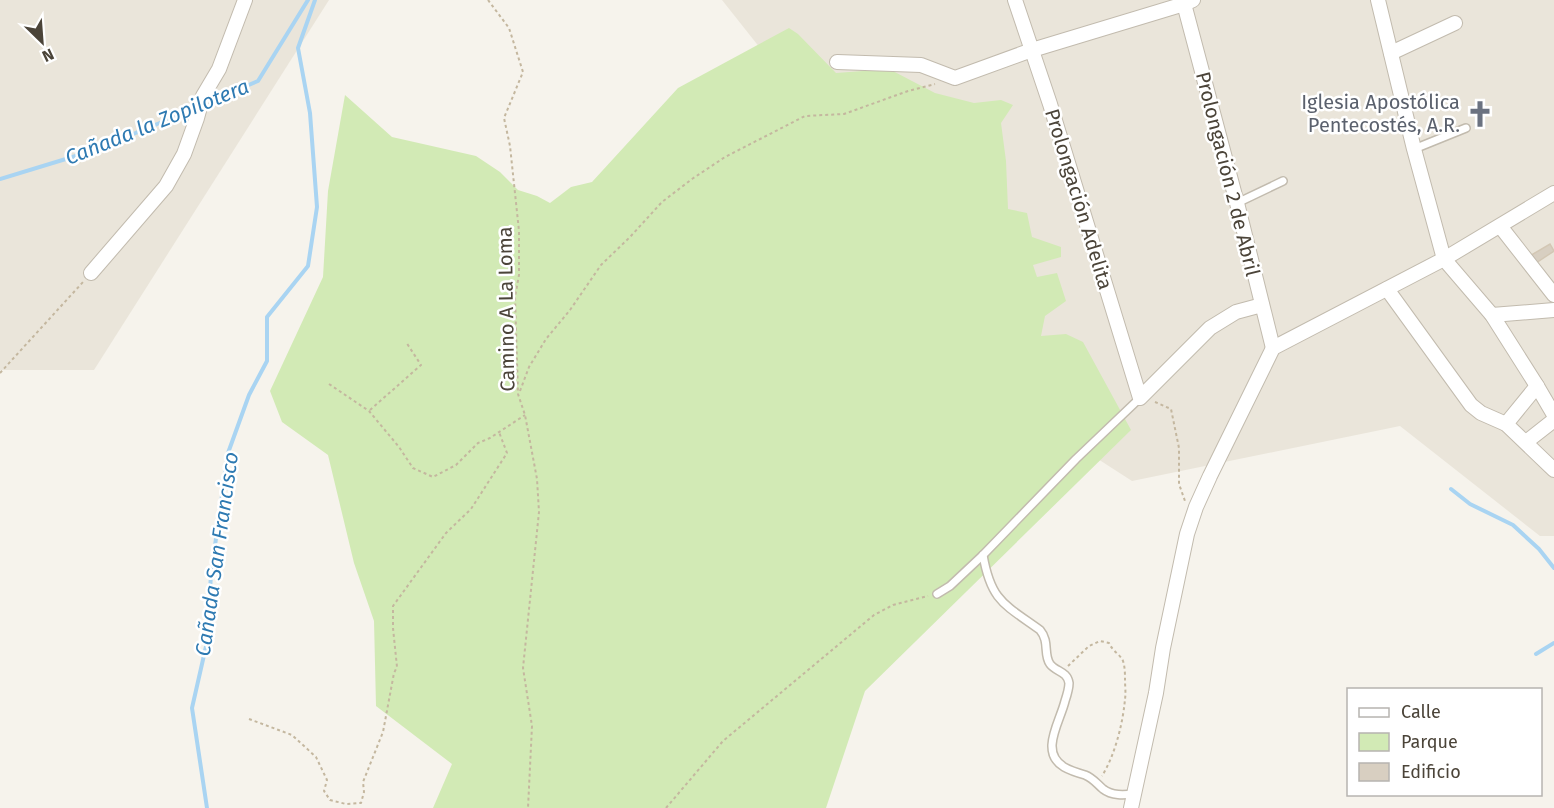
<svg xmlns="http://www.w3.org/2000/svg" width="1554" height="808" font-family="'Fira Sans',sans-serif">
	<style>
		.residential { fill: #eae5da }
		.green { fill: #d2eab5 }
		.lines { fill: none; stroke-linecap: round; stroke-linejoin: round }
		.stream { stroke: #a9d4f2; stroke-width: 4 }
		.building { fill: #d8cfc1; stroke: #d3c7b4; stroke-width: 1.5 }
		.lane-casing { stroke: #c2bbae; stroke-width: 10 }
		.street-casing { stroke: #c2bbae; stroke-width: 16 }
		.path { stroke: #c4b79f; stroke-width: 2; stroke-dasharray: 3 3; stroke-linecap: butt }
		.lane { stroke: #fff; stroke-width: 7 }
		.street { stroke: #fff; stroke-width: 14 }
		.labels { text-anchor: middle; stroke-width: 5; stroke-linejoin: round; paint-order: stroke }
		.worship-label { font-size: 20px; fill: #5b616d; stroke: #fff; text-anchor: end }
		.street-label { font-size: 20px; fill: #4b4439; stroke: #fff }
		.water-label { font-size: 21px; font-style: italic; fill: #2e7ab2; stroke: #fff }
	</style>
	<rect width="100%" height="100%" fill="#f6f3ec"/>
	<g class="residential">
		<polygon points="0,0 329,0 94,370 0,370"/>
		<polygon points="722,0 1554,0 1554,536 1540,536 1400,426 1132,481 1025,412 776,68"/>
	</g>
	<polygon class="green" points="789,28 798,34 836,73 889,69 935,93 974,103 1001,100 1013,105 1001,123 1006,161 1008,209 1027,213 1032,237 1061,247 1061,257 1033,265 1037,277 1057,273 1066,301 1045,316 1041,336 1066,334 1083,342 1131,430 865,691 826,808 433,808 452,764 376,706 374,621 354,563 328,455 282,422 270,391 323,277 328,191 345,95 392,137 476,156 500,172 518,190 537,196 550,203 571,187 592,182 678,88"/>
	<g class="lines">
		<g class="stream">
			<polyline points="206,103 258,81 308,0"/>
			<polyline points="0,179 92,151 196,108"/>
			<polyline points="1451,489 1470,504 1513,525 1539,549 1554,568"/>
			<polyline points="1536,654 1554,643"/>
			<polyline points="207,808 192,708 207,642 211,574 228,453 249,395 267,361 267,317 308,266 317,207 310,113 298,48 315,0"/>
		</g>
	</g>
	<polygon class="building" points="1550,244 1554,251 1533,265 1528,257"/>
	<g class="lines">
		<defs>
			<g id="lane">
				<polyline points="1414,149 1466,128"/>
				<polyline points="1237,203 1283,181"/>
				<path d="M983 555C991 601 1004 604 1040 630 1050 642 1043 654 1050 664 1056 672 1067 671 1069 683 1069 689 1067 695 1065 701 1060 722 1039 752 1064 767 1071 771 1078 773 1085 775 1093 778 1097 784 1103 789 1112 796 1124 795 1134 794"/>
				<polyline points="937,594 950,586 983,555 1076,459 1140,398"/>
			</g>
			<g id="street">
				<polyline points="1015,0 1050,104 1140,398 1210,328 1236,312 1262,305"/>
				<polyline points="1183,0 1237,203 1273,348"/>
				<polyline points="1378,0 1414,149 1444,259 1492,315 1537,386 1554,415"/>
				<polyline points="1391,53 1455,23"/>
				<polyline points="837,62 921,65 955,78 1032,50 1184,4 1193,0"/>
				<polyline points="1500,226 1554,295"/>
				<polyline points="91,273 166,186 184,154 197,118 203,96 219,69 245,0"/>
				<polyline points="1387,289 1471,405 1481,413 1506,424 1554,470"/>
				<polyline points="1492,315 1554,310"/>
				<polyline points="1506,424 1537,386"/>
				<polyline points="1526,442 1554,420"/>
				<polyline points="1131,808 1156,693 1163,648 1187,534 1196,507 1210,476 1273,348 1444,259 1554,193"/>
			</g>
		</defs>
		<use href="#lane" class="lane-casing"/>
		<use href="#street" class="street-casing"/>
		<g class="path">
			<polyline points="488,0 509,28 523,72 504,118 510,146 519,231 519,275 515,297 518,394 525,415 537,479 539,512 523,668 532,726 528,808"/>
			<polyline points="0,373 83,282"/>
			<polyline points="329,384 369,411 399,447 413,468 433,477 456,465 478,443 490,438 525,415"/>
			<polyline points="520,391 529,367 546,339 570,310 601,265 630,237 662,202 692,179 725,157 805,116 844,114 908,91 935,84"/>
			<polyline points="1155,402 1171,409 1179,448 1179,484 1185,501"/>
			<polyline points="370,410 421,365 406,342"/>
			<path d="M1068 666 1089 646 1100 641 1109 643C1113 652 1120 654 1123 661 1125 667 1125 674 1125 680 1125 686 1126 693 1125 699 1123 723 1115 755 1102 776"/>
			<polyline points="249,719 292,735 316,757 327,780 324,791 330,800 346,804 361,803 364,792 363,782 383,732 394,673 397,667 393,628 393,606 446,533 471,509 507,453 499,432"/>
			<polyline points="666,808 723,741 874,615 893,605 928,596"/>
		</g>
		<use href="#lane" class="lane"/>
		<use href="#street" class="street"/>
	</g>
	<defs>
		<symbol id="church-bare" viewBox="-9 -9 18 18"><path d="M-1.2-6h2.4v3.5h3.3v2.4h-3.3V6h-2.4V-.1h-3.3v-2.4h3.3Z" fill="#6b7280" stroke="#fff" stroke-width="2.5" paint-order="stroke"/></symbol>
	</defs>
	<g fill-rule="evenodd">
		<use href="#church-bare" x="1461" y="95" width="38" height="38"/>
	</g>
	<g class="labels">
		<g class="worship-label">
			<text x="1460" y="109">Iglesia Apostólica<tspan x="1460" dy="23">Pentecostés, A.R.</tspan></text>
		</g>
		<g class="street-label">
			<text transform="translate(1228 174) rotate(76)" y="7">Prolongación 2 de Abril</text>
			<text transform="translate(1079 199) rotate(73)" y="7">Prolongación Adelita</text>
			<text transform="translate(506 309) rotate(-91)" y="7">Camino A La Loma</text>
		</g>
		<g class="water-label">
			<text transform="translate(157 122) rotate(-22)" y="7">Cañada la Zopilotera</text>
			<text transform="translate(217 554) rotate(-82)" y="7">Cañada San Francisco</text>
		</g>
	</g>
	<rect x="1347" y="688" width="195" height="108" fill="#ffffff" stroke="#b7b4b0" stroke-width="1.5"/>
	<rect x="1359" y="708" width="30" height="9" fill="#ffffff" stroke="#b7b4b0" stroke-width="1.5"/>
	<text x="1401" y="718" font-size="18" fill="#4b4439">Calle</text>
	<rect x="1359" y="733" width="30" height="18" fill="#d2eab5" stroke="#b7b4b0" stroke-width="1.5"/>
	<text x="1401" y="748" font-size="18" fill="#4b4439">Parque</text>
	<rect x="1359" y="763" width="30" height="18" fill="#d8cfc1" stroke="#b7b4b0" stroke-width="1.5"/>
	<text x="1401" y="778" font-size="18" fill="#4b4439">Edificio</text>
	<g transform="translate(42 42) rotate(155)" stroke="#ffffff" stroke-width="4.5" paint-order="stroke">
	<path d="M0-4.5L10 22L0 15L-10 22Z" fill="#4b4439"/>
	<text y="-9" font-size="16" font-weight="bold" text-anchor="middle" fill="#4b4439">N</text>
	</g>
</svg>
